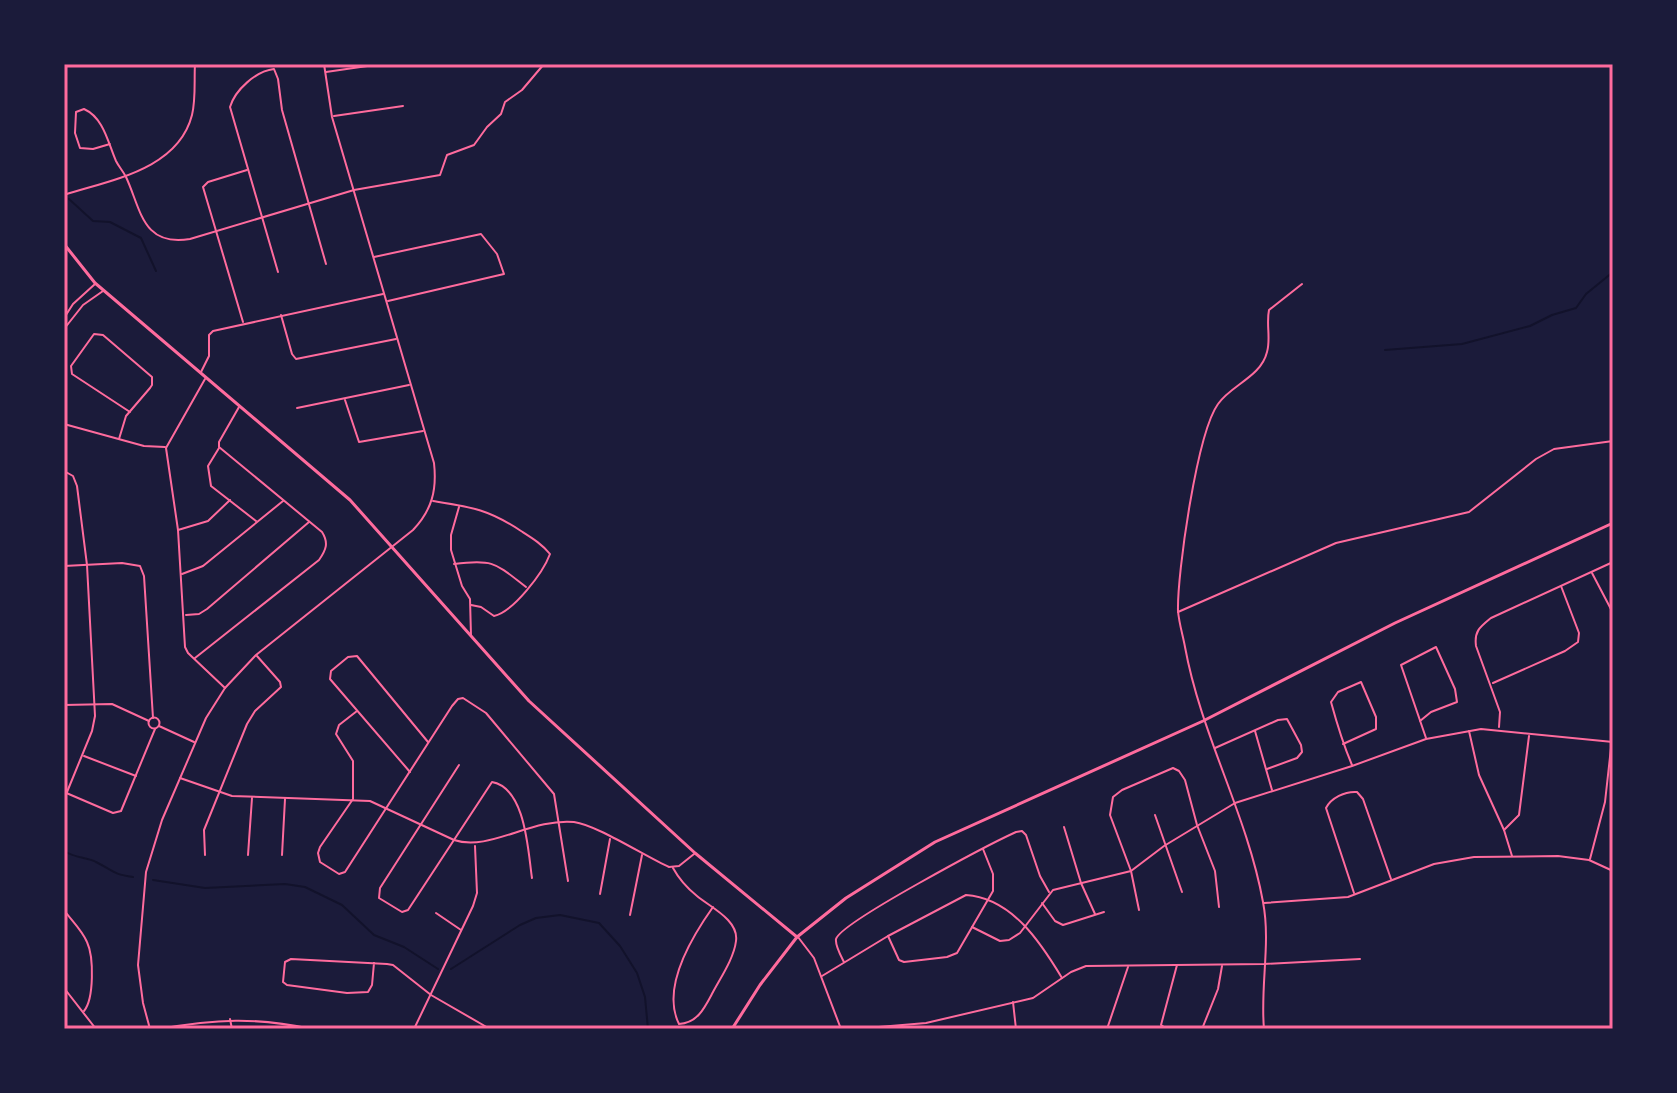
<svg xmlns="http://www.w3.org/2000/svg" width="1677" height="1093" font-family="Poppins,sans-serif">
	<style>
		.lines { fill: none; stroke-linecap: round; stroke-linejoin: round }
		.stream { stroke: #12122b; stroke-width: 2 }
		.minor { stroke: #ff6b9d; stroke-width: 2 }
		.tertiary { stroke: #ff6b9d; stroke-width: 2 }
		.secondary { stroke: #ff6b9d; stroke-width: 3 }
		.neatline { fill: none; stroke: #ff6b9d; stroke-width: 3 }
	</style>
	<rect width="100%" height="100%" fill="#1b1b3a"/>
	<g class="lines">
		<g class="stream">
			<polyline points="69,199 93,221 110,222 141,238 156,271"/>
			<polyline points="1385,350 1462,344 1530,326 1552,315 1576,308 1586,294 1613,272"/>
			<path d="M64 851C77 859 87 857 96 862 114 871 112 874 133 877"/>
			<polyline points="153,880 205,888 285,884 305,887 342,905 374,935 404,947 438,969"/>
			<polyline points="451,969 520,925 536,918 560,915 599,923 620,946 637,973 645,997 648,1029"/>
		</g>
		<g class="minor">
			<polyline points="326,72 381,64"/>
			<polyline points="334,116 403,106"/>
			<path d="M110 144 93 149 80 148 75 133 76 112 84 109C104 118 108 143 116 161 119 167 123 171 126 177 141 209 142 247 190 239L354 190 440 175 447 155 474 145 487 127 501 114 505 102 522 90 544 64"/>
			<polyline points="374,257 481,234 497,254 504,274 388,301"/>
			<path d="M278 272 230 107C235 90 256 71 274 69L278 79 282 110 326 264"/>
			<polyline points="281,315 292,354 296,359 396,339"/>
			<polyline points="243,322 203,187 208,182 247,170"/>
			<polyline points="201,372 209,356 209,335 213,331 383,294"/>
			<polyline points="205,379 166,448 178,530 185,647 188,653 225,688"/>
			<polyline points="345,400 359,442 423,431"/>
			<polyline points="297,408 409,385"/>
			<polyline points="64,424 144,446 165,447"/>
			<polyline points="119,439 126,416 150,388 152,385 152,377 103,335 94,334 71,366 72,374 130,412"/>
			<polyline points="219,448 208,466 211,486 256,521"/>
			<polyline points="64,471 73,476 77,486 87,565 95,716 92,731 67,792"/>
			<path d="M433 501C471 507 488 509 521 531 532 538 542 544 550 554 543 573 513 612 494 616L481 607 471 605"/>
			<polyline points="459,507 451,535 451,550 462,586 470,599 471,636"/>
			<polyline points="178,530 208,521 230,500"/>
			<path d="M454 564C494 559 495 563 526 587"/>
			<polyline points="64,566 122,563 140,566 144,576 153,718"/>
			<polyline points="1592,573 1613,613"/>
			<polyline points="182,574 203,566 283,501"/>
			<polyline points="1178,612 1336,543 1469,512 1536,459 1554,449 1613,441"/>
			<polyline points="186,615 199,614 207,609 309,522"/>
			<path d="M195 658 319 560C326 550 329 543 322 532L219 447V442L239 407"/>
			<polyline points="1493,683 1565,651 1578,642 1579,633 1561,586"/>
			<polyline points="64,705 112,704 149,721"/>
			<polyline points="357,711 339,725 336,734 353,761 353,799 320,847 318,853 320,862 339,874 345,872 452,706 458,699 463,698 486,713 554,794 568,881"/>
			<circle cx="154" cy="723" r="5.5"/>
			<polyline points="1420,721 1431,712 1457,702 1455,689 1436,647 1401,665 1426,738"/>
			<polyline points="159,726 194,742"/>
			<path d="M1499 727 1500 712 1476 646C1474 631 1480 627 1491 618L1613 562"/>
			<polyline points="1255,731 1272,790"/>
			<polyline points="1469,731 1479,775 1504,830 1512,856"/>
			<path d="M1343 744 1376 729V717L1361 682 1338 692 1331 702C1337 724 1343 744 1352 765"/>
			<polyline points="1215,748 1278,720 1287,719 1301,745 1302,752 1297,758 1267,769"/>
			<polyline points="84,756 136,776"/>
			<path d="M459 765 380 888 379 898 402 912 408 910 492 782C526 788 528 852 532 878"/>
			<polyline points="410,772 330,679 331,671 348,657 357,656 428,742"/>
			<path d="M180 778 232 796 370 801 454 840C489 852 531 818 574 822 597 825 646 857 669 867L679 866 694 854"/>
			<polyline points="64,792 113,813 121,811 155,729"/>
			<polyline points="1155,815 1182,892"/>
			<polyline points="1064,827 1081,883 1095,914"/>
			<polyline points="1504,830 1519,815 1529,736"/>
			<polyline points="205,855 204,830 247,724 255,711 281,687 280,682 257,656"/>
			<polyline points="248,855 252,798"/>
			<polyline points="282,855 285,799"/>
			<polyline points="1590,859 1605,802 1613,730"/>
			<path d="M673 868C679 879 687 888 697 896 710 907 739 920 736 941 734 958 721 977 713 992 705 1007 698 1023 679 1024 661 988 691 938 713 907"/>
			<path d="M1354 893 1326 808C1331 798 1345 791 1357 792L1363 799 1391 879"/>
			<polyline points="600,894 610,839"/>
			<polyline points="1042,903 1055,921 1063,925 1104,912"/>
			<polyline points="1264,903 1348,897 1434,864 1474,857 1558,856 1589,860 1613,871"/>
			<path d="M64 910C71 920 82 930 87 942 94 957 94 999 84 1011"/>
			<polyline points="1139,910 1131,871 1110,815 1113,797 1122,790 1173,768 1179,771 1185,780 1197,825 1215,871 1219,907"/>
			<polyline points="436,913 461,930"/>
			<polyline points="630,915 642,855"/>
			<polyline points="972,927 1000,941 1009,940 1020,933 1053,890 1131,871 1164,846 1235,803 1352,766 1426,739 1481,729 1613,742"/>
			<polyline points="888,936 899,960 904,962 947,957 957,953 993,891 993,874 983,849"/>
			<polyline points="798,937 814,958 841,1029"/>
			<path d="M844 962C841 956 835 946 836 939 841 922 992 843 1016 832L1022 831 1026 835 1040 876 1049 892"/>
			<polyline points="374,963 372,985 368,992 347,993 287,985 283,982 285,962 291,959 387,964 393,965 431,995 490,1029"/>
			<path d="M822 976 888 936 966 895C1012 898 1041 943 1062 978"/>
			<polyline points="64,988 96,1029"/>
			<polyline points="1013,1002 1016,1029"/>
			<polyline points="230,1019 232,1029"/>
			<polyline points="414,1029 473,906 477,893 475,846"/>
			<polyline points="855,1029 926,1023 1033,998 1071,972 1086,966 1264,964 1360,959"/>
			<polyline points="1107,1029 1128,967"/>
			<polyline points="1167,1029 1161,1025 1177,965"/>
			<polyline points="1202,1029 1218,989 1222,966"/>
			<path d="M1264 1029C1260 987 1271 943 1263 902 1247 814 1201 735 1185 647 1183 636 1179 623 1178 611 1177 574 1197 433 1218 404 1231 385 1261 377 1267 352 1271 339 1266 324 1269 310L1302 284"/>
		</g>
		<g class="tertiary">
			<path d="M64 195C110 180 178 170 192 115 196 99 194 80 195 64"/>
			<polyline points="64,318 73,304 95,284"/>
			<polyline points="64,329 83,305 103,291"/>
			<path d="M150 1029 143 1003 138 965 146 872 162 820 206 718 225 688 256 655 413 530C432 510 437 490 434 463L332 117 324 64"/>
			<path d="M160 1029C214 1019 257 1017 311 1029"/>
		</g>
		<g class="secondary">
			<polyline points="64,244 95,283 350,500 529,701 695,853 797,937"/>
			<polyline points="732,1029 760,985 797,937 846,898 935,842 1203,721 1395,623 1613,523"/>
		</g>
	</g>
	<rect width="1677" height="1093" fill="none" stroke="#1b1b3a" stroke-width="132"/>
	<rect x="66" y="66" width="1545" height="961" class="neatline"/>
</svg>
